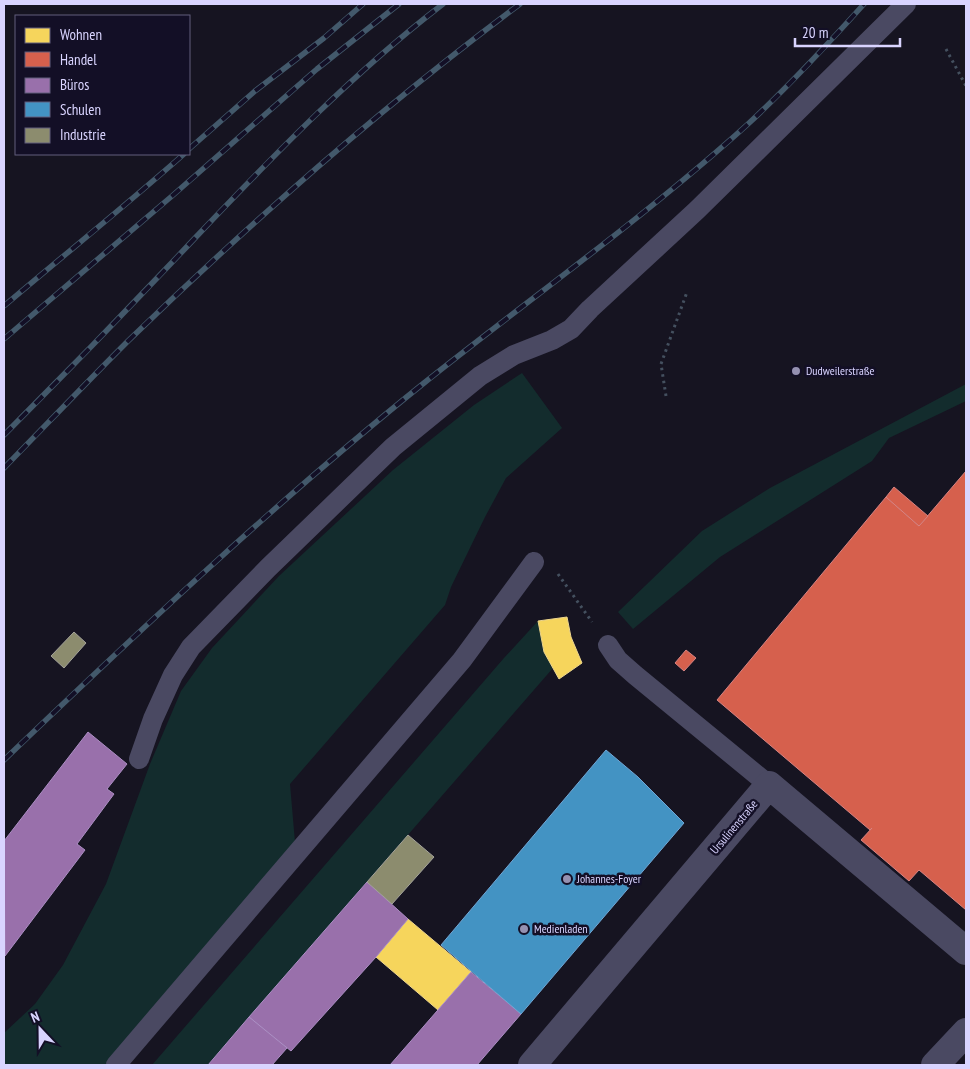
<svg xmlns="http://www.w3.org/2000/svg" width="970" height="1069" font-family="'PT Sans Narrow',sans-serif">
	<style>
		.green { fill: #132c2d }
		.homes { fill: #f6d55c; stroke: #edd58d }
		.shops { fill: #d6604d; stroke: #d78382 }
		.offices { fill: #9970ab; stroke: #ac8ec4 }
		.schools { fill: #4393c3; stroke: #70a6d5 }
		.industry { fill: #8c8c6e; stroke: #a3a29a }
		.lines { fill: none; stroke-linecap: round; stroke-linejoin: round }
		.path { stroke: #44505f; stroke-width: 3; stroke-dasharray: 2.5 4; stroke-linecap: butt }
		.lane { stroke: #4a4962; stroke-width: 20 }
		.street { stroke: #4a4962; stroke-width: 28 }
		.rail-casing { stroke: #43596b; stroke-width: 5.5 }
		.rail { stroke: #130f26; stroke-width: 4; stroke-dasharray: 11; stroke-linecap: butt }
		.poi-dot { fill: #9591b1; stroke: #130f26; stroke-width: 2 }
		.labels { text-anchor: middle; stroke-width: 5; stroke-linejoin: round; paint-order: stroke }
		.poi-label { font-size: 12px; fill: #d9d4ff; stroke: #130f26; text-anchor: start }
		.street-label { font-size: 12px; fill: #d9d4ff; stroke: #130f26 }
	</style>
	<rect width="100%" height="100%" fill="#161421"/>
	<g class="green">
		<polygon points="522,373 562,428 506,478 485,517 451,587 445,605 290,784 296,854 116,1065 4,1065 4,1033 35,1004 63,965 106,884 150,764 181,691 212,648 279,576 393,470 474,405"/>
		<polygon points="966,384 966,401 889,438 872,461 720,557 633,629 618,612 702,531 770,488"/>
		<polygon points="538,621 544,652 553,668 208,1065 152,1065 504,658"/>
	</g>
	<g class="homes">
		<polygon points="567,617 571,637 582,663 559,679 544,652 538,621"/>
		<polygon points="408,919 471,972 438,1010 376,957"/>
	</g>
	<g class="shops">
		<polygon points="966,471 966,910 919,870 909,881 861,840 872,828 870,830 717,700 886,497 919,526"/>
		<polygon points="894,487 928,516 919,526 886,497"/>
		<polygon points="686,650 696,658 684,671 675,663"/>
	</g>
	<g class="offices">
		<polygon points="88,732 127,764 107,789 114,794 77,844 85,850 5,956 4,841"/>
		<polygon points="367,882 408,919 376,957 291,1051 249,1017"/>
		<polygon points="471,972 521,1014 477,1065 390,1065"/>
		<polygon points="249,1017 287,1048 272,1065 208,1065"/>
	</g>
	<polygon class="schools" points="606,750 638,777 684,823 521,1014 441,945"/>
	<g class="industry">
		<polygon points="74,632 86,643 64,668 51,656"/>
		<polygon points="408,835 434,857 392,904 367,882"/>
	</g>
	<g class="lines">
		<g class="path">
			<polyline points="946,49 966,86"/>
			<polyline points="666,396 661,364 687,292"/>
			<polyline points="558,574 592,622"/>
		</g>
		<g class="lane">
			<polyline points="608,645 618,660 635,675 769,785"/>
			<polyline points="139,759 153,719 173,675 191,647 268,568 393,447 480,376 514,355 552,340 571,329 590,309 697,210 906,4"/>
			<polyline points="116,1065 462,660 534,562"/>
		</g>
		<g class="street">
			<polyline points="532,1065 769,785 966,951"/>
			<polyline points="935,1065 966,1032"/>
		</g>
		<defs>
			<g id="rail">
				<polyline points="189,149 255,91 324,38 363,4"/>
				<path d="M4 306C64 255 125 206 184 154"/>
				<polyline points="4,339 172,196 317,69 399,4"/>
				<path d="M4 435C69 370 133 304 196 237 274 155 353 73 443 4"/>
				<path d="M4 468C45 426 86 383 128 341 251 222 383 106 520 4"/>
				<path d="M4 760C140 630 277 501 424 383 532 297 645 217 748 124 789 86 827 45 864 4"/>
			</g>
		</defs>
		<use href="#rail" class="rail-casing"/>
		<use href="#rail" class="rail"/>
	</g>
	<g class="poi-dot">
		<circle cx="796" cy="371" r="5"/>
		<circle cx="567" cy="879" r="5"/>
		<circle cx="524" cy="929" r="5"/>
	</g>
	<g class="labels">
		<g class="poi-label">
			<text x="806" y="375">Dudweilerstraße</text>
			<text x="577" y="883">Johannes-Foyer</text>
			<text x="534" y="933">Medienladen</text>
		</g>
		<g class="street-label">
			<text transform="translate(734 827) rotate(-50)" y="4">Ursulinenstraße</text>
		</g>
	</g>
	<rect width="970" height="1069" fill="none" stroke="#d9d4ff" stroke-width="10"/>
	<rect x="15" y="15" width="175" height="140" fill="#130f26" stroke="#625e7d"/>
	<rect x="25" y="28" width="25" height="15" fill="#f6d55c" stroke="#625e7d"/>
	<text x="60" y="40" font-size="15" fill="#d9d4ff">Wohnen</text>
	<rect x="25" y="52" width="25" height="15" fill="#d6604d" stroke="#625e7d"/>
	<text x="60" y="65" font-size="15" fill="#d9d4ff">Handel</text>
	<rect x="25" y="78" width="25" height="15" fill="#9970ab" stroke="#625e7d"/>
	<text x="60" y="90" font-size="15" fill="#d9d4ff">Büros</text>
	<rect x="25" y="102" width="25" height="15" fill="#4393c3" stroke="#625e7d"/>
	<text x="60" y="115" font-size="15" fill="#d9d4ff">Schulen</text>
	<rect x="25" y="128" width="25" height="15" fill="#8c8c6e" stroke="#625e7d"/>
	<text x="60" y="140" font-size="15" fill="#d9d4ff">Industrie</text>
	<g transform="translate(40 1029) rotate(338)" stroke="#130f26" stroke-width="4" paint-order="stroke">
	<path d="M0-4L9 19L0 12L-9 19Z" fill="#d9d4ff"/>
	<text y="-8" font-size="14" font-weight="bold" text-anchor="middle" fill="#d9d4ff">N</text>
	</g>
	<path d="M795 38v8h105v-8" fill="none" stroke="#d9d4ff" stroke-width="2.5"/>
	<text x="802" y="38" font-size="15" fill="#d9d4ff" stroke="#130f26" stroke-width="4" paint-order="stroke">20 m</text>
</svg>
